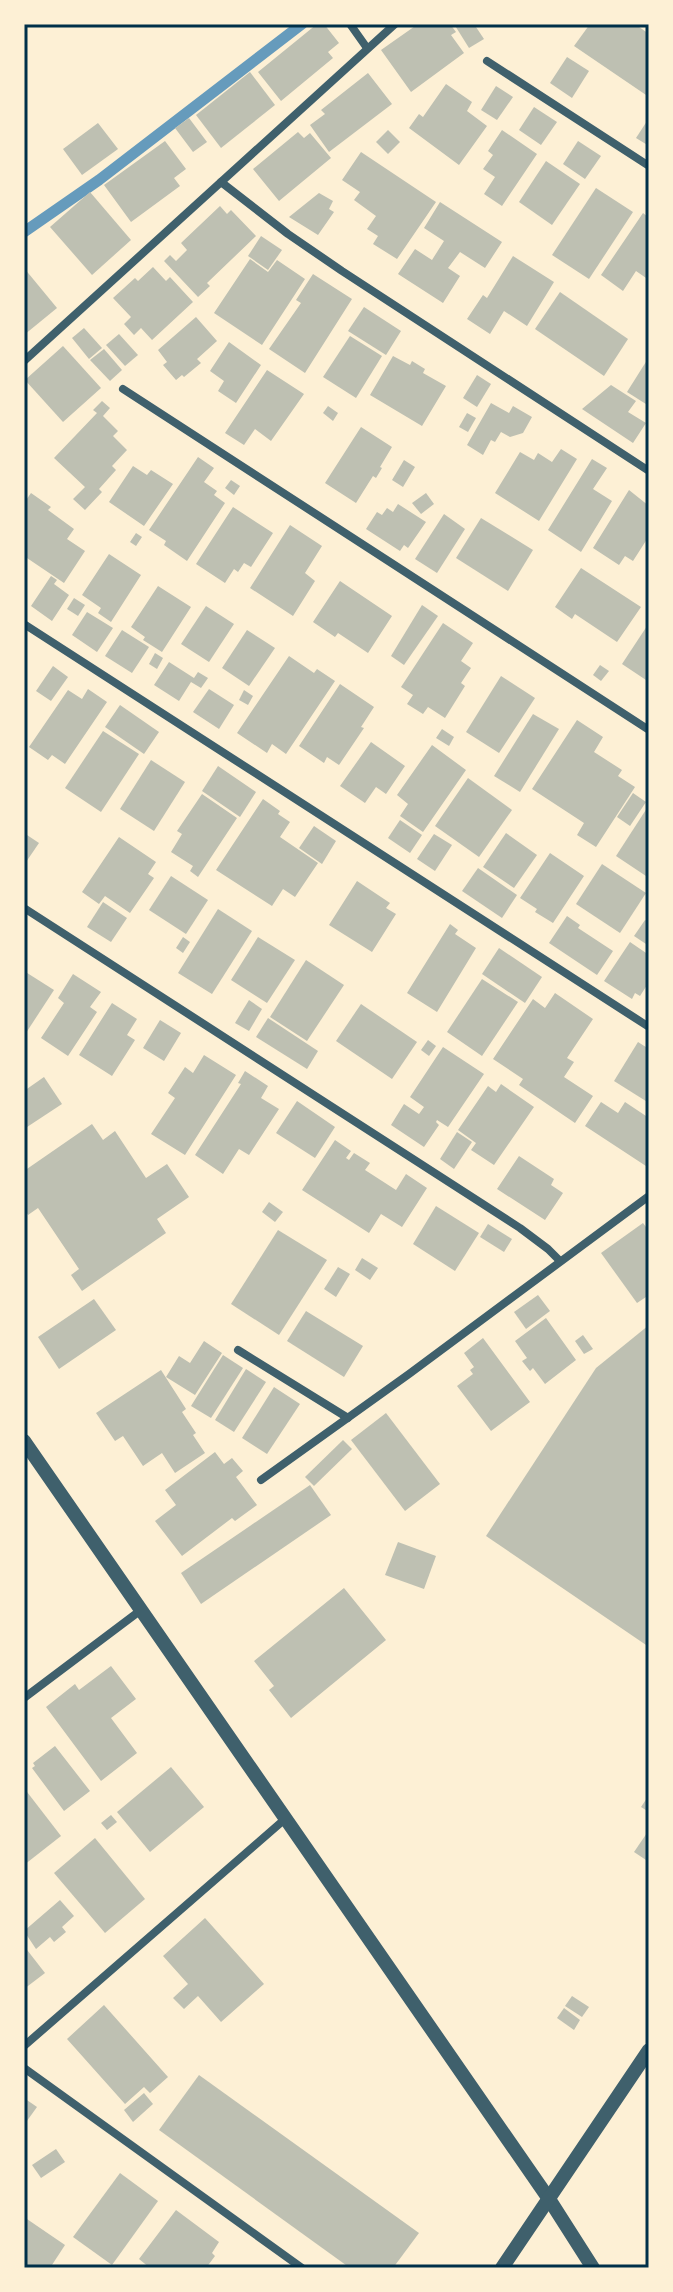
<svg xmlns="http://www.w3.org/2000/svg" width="673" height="2292" font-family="'Asap Condensed',sans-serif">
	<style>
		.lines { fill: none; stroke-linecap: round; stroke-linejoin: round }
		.stream { stroke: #669bbc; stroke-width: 11 }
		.building { fill: #bec0b2 }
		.minor { stroke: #3f606c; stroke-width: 8 }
		.tertiary { stroke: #3f606c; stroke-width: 14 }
		.neatline { fill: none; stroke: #003049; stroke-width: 3 }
	</style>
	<rect width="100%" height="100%" fill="#fdf0d5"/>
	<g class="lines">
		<polyline class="stream" points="24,232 99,180 302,24"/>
	</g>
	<g class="building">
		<polygon points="317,24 324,24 339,43 328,52 333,58 281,101 258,72"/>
		<polygon points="418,24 450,24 456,32 451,35 464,53 411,92 381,50"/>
		<polygon points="454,24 474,24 484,39 469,48"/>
		<polygon points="590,24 635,24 649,34 649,97 574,46"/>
		<polygon points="567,57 589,71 572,98 550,83"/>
		<polygon points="250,72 275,105 221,148 196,115"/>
		<polygon points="368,73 392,104 329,152 310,125 325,114 321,110"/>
		<polygon points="446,84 472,102 467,111 487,126 459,165 409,128 419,114 423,117"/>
		<polygon points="496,86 513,97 497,120 481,110"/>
		<polygon points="534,107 557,122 541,145 519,130"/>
		<polygon points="189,118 207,142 193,152 175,128"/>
		<polygon points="649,118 649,146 636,138"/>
		<polygon points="98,123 118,149 82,175 63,149"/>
		<polygon points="388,130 400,142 388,154 376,142"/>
		<polygon points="502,130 537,154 502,206 484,194 495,177 483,169 493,155 488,151"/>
		<polygon points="298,132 304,138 310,133 331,158 279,201 253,169"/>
		<polygon points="165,141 186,169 174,178 180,186 131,222 104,185"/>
		<polygon points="578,141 601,156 585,179 563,164"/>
		<polygon points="361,152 436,202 397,259 373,244 378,236 367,229 376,216 354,200 360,192 342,180"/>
		<polygon points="546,161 580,184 552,225 519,202"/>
		<polygon points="596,188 633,212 589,279 552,255"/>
		<polygon points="90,192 131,240 92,275 50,227"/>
		<polygon points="319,193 333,201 329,209 334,212 318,235 289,217"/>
		<polygon points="440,202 502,242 485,268 460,252 448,268 460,276 443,303 398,274 415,249 432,260 444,241 424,228"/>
		<polygon points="220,206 227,214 231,210 256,236 207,283 210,286 198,297 164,261 170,255 176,261 187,250 181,243"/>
		<polygon points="643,213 649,218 649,280 636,271 623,291 601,275"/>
		<polygon points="261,236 282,250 268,270 248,256"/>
		<polygon points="513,256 554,282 527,326 504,311 490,334 467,319 483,295 487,298"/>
		<polygon points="250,259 268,272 277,260 305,279 262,345 214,313"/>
		<polygon points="153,267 166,281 170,277 193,302 152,340 141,328 134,335 124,324 131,317 113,298 135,278 138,281"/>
		<polygon points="24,268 57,308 24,335"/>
		<polygon points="313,274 352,299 305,373 269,349 301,303 296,300"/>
		<polygon points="560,292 628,339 604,376 535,329"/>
		<polygon points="364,307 401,331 386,355 348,331"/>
		<polygon points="196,317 217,341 197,359 201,363 184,377 182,375 176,380 163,365 167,362 158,350"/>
		<polygon points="84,328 102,348 89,359 72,338"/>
		<polygon points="119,334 138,355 125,366 106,345"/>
		<polygon points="350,336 382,356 356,398 323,377"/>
		<polygon points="229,342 261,365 236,403 218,391 224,381 210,371"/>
		<polygon points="63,346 101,388 63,422 25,380"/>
		<polygon points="104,349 122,370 110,381 90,360"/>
		<polygon points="393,356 410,365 412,361 425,369 423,373 446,386 422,426 370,395"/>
		<polygon points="649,357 649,406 627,392"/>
		<polygon points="267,370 304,394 271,441 255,429 244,445 225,433"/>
		<polygon points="477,375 491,384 477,407 463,398"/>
		<polygon points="611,385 636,401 628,412 646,423 633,443 582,409"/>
		<polygon points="102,401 110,408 103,416 118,431 113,436 127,450 112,466 116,470 99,489 102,492 85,510 73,499 85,487 54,458 97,413 93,410"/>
		<polygon points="491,403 509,413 513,406 532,417 523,433 510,437 501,432 495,442 491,440 483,455 467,445"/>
		<polygon points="328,406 338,413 333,421 323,413"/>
		<polygon points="467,413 476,418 468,432 459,427"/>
		<polygon points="361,427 392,447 380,467 382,468 376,478 373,476 356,503 325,483"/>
		<polygon points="561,449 577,459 539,521 495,493 520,452 534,460 538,453 552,462"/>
		<polygon points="198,457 214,468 204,482 217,491 214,495 225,503 187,561 164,545 166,541 149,530"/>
		<polygon points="592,459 607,468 593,489 612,501 581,552 548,530"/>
		<polygon points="404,460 415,467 403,487 392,480"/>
		<polygon points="133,466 147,475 151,470 173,484 144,526 109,502"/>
		<polygon points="231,480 240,486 234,495 225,488"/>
		<polygon points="629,490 649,506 649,536 633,561 625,556 619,565 593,548"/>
		<polygon points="31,493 51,507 48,510 74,529 67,539 85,551 64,583 24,556 24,532 27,527 24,525 24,503"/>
		<polygon points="426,493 434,504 421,514 412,503"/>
		<polygon points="398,504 426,522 408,548 404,545 400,551 366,529 377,512 382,515 387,508 393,512"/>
		<polygon points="233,507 273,533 251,567 244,563 238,572 234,569 225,583 196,564"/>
		<polygon points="444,514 465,529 437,573 415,559"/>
		<polygon points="481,518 533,550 508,591 456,558"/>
		<polygon points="290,525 322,546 305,573 315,581 293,616 250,588"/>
		<polygon points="136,533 142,537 136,546 130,542"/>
		<polygon points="109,554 141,575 111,622 98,613 101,608 82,595"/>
		<polygon points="581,568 641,607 617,642 575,614 572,619 555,607"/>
		<polygon points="51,576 57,580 54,584 69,595 52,621 31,606"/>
		<polygon points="340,581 392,616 368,653 338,633 335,637 313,622"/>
		<polygon points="158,586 191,607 162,652 143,640 145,637 131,627"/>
		<polygon points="74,598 85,605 78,616 67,609"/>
		<polygon points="422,605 438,616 404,665 391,656"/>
		<polygon points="206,606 234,624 209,662 181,644"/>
		<polygon points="87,612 113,628 97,652 72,635"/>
		<polygon points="443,623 473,643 461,661 471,668 461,683 465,686 445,718 428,707 423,714 407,704 413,695 401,687"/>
		<polygon points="649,623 649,682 622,664"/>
		<polygon points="122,630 149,647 132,673 105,656"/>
		<polygon points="247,630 275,648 249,686 222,668"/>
		<polygon points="155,653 163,658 157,669 149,664"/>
		<polygon points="289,656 314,673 317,669 335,681 286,754 272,744 267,753 237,733"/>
		<polygon points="169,662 194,678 198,672 208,678 201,688 191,682 179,701 154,685"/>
		<polygon points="600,665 609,671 601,681 593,675"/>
		<polygon points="53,666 68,677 51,701 36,691"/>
		<polygon points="501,676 535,698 499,753 466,732"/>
		<polygon points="340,684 374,707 361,727 364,728 339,765 327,757 324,763 299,746"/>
		<polygon points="88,689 107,702 65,764 52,755 48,760 29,747 68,690 82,699"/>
		<polygon points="209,689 234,705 219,729 193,712"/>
		<polygon points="244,690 253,696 248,705 239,700"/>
		<polygon points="120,705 159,732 144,754 105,727"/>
		<polygon points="533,714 559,729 520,792 494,776"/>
		<polygon points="577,720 603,737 594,752 622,770 618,776 635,787 596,847 577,835 584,823 532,789"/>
		<polygon points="442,729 454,737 449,746 436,738"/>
		<polygon points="103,731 139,754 101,812 65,788"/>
		<polygon points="371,742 405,766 386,794 376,787 365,803 340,786"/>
		<polygon points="432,745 466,770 423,832 400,816 408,804 397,795"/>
		<polygon points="151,760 185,782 154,831 120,809"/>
		<polygon points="218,766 256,792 240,817 202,791"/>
		<polygon points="468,778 512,810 479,857 435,826"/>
		<polygon points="633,793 646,802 630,826 617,817"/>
		<polygon points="202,794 237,818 198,877 190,871 193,866 171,852 182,834 177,831"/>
		<polygon points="263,799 280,811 278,814 290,822 280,837 318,863 295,897 283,889 272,906 216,870"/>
		<polygon points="649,805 649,878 616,856"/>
		<polygon points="400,820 422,835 410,853 388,838"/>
		<polygon points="314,826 336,841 322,864 299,848"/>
		<polygon points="24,833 39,843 24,865"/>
		<polygon points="506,833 537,855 514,888 483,867"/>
		<polygon points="434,834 452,845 435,871 417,859"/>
		<polygon points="119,837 156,862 148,874 154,878 130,913 105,896 99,904 82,892"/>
		<polygon points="550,853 584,876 553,923 535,912 537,909 520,898"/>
		<polygon points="602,864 646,893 620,933 576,904"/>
		<polygon points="478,868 517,895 502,918 462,891"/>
		<polygon points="171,876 208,900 186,934 149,910"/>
		<polygon points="357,881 390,903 386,908 396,914 372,952 329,925"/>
		<polygon points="103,902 127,918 111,942 87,927"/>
		<polygon points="218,909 252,931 212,994 178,973"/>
		<polygon points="567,916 580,925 578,928 613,951 597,975 549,943"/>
		<polygon points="645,920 649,922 649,946 634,936"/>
		<polygon points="450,924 458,930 455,934 476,948 437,1012 407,993"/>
		<polygon points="183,937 190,942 183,953 176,948"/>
		<polygon points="258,937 295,960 267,1003 231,980"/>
		<polygon points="630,942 649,955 649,982 640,996 635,993 632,999 604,981"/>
		<polygon points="499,948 542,977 525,1003 482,974"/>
		<polygon points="306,960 344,985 307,1041 270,1017"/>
		<polygon points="24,971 54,990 24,1036"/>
		<polygon points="73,974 101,992 90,1007 97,1012 68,1056 41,1038 64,1003 58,998"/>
		<polygon points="482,979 518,1002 482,1056 447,1032"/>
		<polygon points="555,993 593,1019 567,1058 574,1062 564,1077 593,1096 575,1123 519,1085 523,1079 493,1059 533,999 545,1008"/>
		<polygon points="249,1000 262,1009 249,1031 235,1023"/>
		<polygon points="112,1003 137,1019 127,1035 135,1040 112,1076 79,1055"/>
		<polygon points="361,1004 417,1042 392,1079 336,1041"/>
		<polygon points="268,1018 318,1051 307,1069 256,1037"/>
		<polygon points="160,1020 181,1033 164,1061 143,1048"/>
		<polygon points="428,1040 436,1046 429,1056 421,1050"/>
		<polygon points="638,1042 649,1049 649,1103 614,1081"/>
		<polygon points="443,1047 484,1074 448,1127 437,1120 436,1122 439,1125 424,1147 391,1125 404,1104 419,1114 424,1107 410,1097"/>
		<polygon points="204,1055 236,1075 185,1155 151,1134 175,1098 168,1093 185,1067 193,1073"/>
		<polygon points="245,1071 268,1086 261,1098 279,1109 249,1155 239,1149 223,1174 195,1155 241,1084 238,1083"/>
		<polygon points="44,1077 62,1104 24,1129 24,1091"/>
		<polygon points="501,1084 534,1107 494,1165 471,1150 476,1143 458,1130 488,1086 496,1092"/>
		<polygon points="297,1101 335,1127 315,1158 276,1133"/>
		<polygon points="601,1102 618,1113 625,1102 649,1118 649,1168 585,1126"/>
		<polygon points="92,1124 103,1140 115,1131 146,1178 167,1164 189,1197 157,1219 166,1233 82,1291 71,1275 79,1269 38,1208 28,1215 24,1208 24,1171"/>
		<polygon points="457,1132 472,1142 454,1169 440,1159"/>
		<polygon points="335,1140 351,1151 346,1158 349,1160 354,1153 370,1163 365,1170 396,1190 406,1174 427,1188 402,1227 381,1214 369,1233 302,1190"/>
		<polygon points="519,1156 554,1179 551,1185 563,1193 545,1220 497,1189"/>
		<polygon points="269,1202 283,1212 275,1222 262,1212"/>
		<polygon points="436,1206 479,1233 455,1271 413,1244"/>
		<polygon points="643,1223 649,1231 649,1295 637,1303 601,1253"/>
		<polygon points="488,1224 512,1239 504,1252 480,1237"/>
		<polygon points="278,1230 327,1260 279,1335 231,1304"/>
		<polygon points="362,1258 378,1268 370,1280 355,1270"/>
		<polygon points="338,1267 350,1274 336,1297 324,1289"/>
		<polygon points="538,1295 550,1311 526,1329 514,1312"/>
		<polygon points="94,1299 116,1330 59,1369 38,1337"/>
		<polygon points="306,1311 363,1346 344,1377 287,1341"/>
		<polygon points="546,1318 576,1360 545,1384 533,1368 530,1371 522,1361 527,1358 515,1341"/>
		<polygon points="649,1325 649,1647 486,1536 596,1368"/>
		<polygon points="583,1335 593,1349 584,1354 575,1341"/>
		<polygon points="483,1338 530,1402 491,1431 457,1386 473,1374 470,1370 474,1367 464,1353"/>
		<polygon points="204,1341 222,1353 195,1395 166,1377 179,1356 190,1363"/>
		<polygon points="223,1355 243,1368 211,1418 191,1406"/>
		<polygon points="246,1369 266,1382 234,1432 215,1420"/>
		<polygon points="161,1370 186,1409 182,1412 196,1433 193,1435 205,1453 175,1473 162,1453 143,1466 123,1436 115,1441 96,1413"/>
		<polygon points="274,1387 300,1404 267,1454 242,1438"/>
		<polygon points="386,1413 440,1484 405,1511 351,1440"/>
		<polygon points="343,1440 352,1449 314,1486 305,1477"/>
		<polygon points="215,1452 224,1464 232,1458 243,1471 236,1477 257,1505 235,1521 232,1518 182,1556 155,1521 176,1505 165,1490"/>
		<polygon points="310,1485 331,1515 201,1604 181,1573"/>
		<polygon points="398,1542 436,1556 424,1589 385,1575"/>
		<polygon points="344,1588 386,1640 291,1718 269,1690 274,1686 254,1661"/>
		<polygon points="111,1666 136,1699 111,1718 137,1753 101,1781 46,1707 75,1684 79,1690"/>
		<polygon points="55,1746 90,1791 64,1811 32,1768 35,1766 33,1763"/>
		<polygon points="171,1767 204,1807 150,1852 117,1812"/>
		<polygon points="24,1788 61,1836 24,1865"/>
		<polygon points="649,1795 649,1812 641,1807"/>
		<polygon points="111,1815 117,1822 107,1830 101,1823"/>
		<polygon points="649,1830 649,1862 634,1852"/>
		<polygon points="95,1838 145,1899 105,1933 54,1873"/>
		<polygon points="60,1900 74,1916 62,1927 66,1932 54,1942 50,1937 36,1949 24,1931"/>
		<polygon points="205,1918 264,1984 221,2022 198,1996 184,2009 173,1998 188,1984 163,1956"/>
		<polygon points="24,1946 45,1973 24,1989"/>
		<polygon points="572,1996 589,2007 582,2017 565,2006"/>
		<polygon points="104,2005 168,2077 150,2093 144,2087 125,2104 67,2039"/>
		<polygon points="564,2008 580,2020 574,2030 557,2018"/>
		<polygon points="199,2075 419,2233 393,2268 350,2268 159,2130"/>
		<polygon points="144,2093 153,2104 133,2122 124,2110"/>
		<polygon points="24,2098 37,2107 24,2125"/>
		<polygon points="56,2149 65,2162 41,2178 32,2165"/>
		<polygon points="120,2173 158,2201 112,2265 73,2237"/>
		<polygon points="176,2210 219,2242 212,2253 215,2256 206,2268 150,2268 139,2259"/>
		<polygon points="24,2217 65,2245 50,2268 24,2268"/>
	</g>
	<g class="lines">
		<g class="minor">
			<polyline points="350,24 367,48"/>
			<polyline points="487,61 649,166"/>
			<polyline points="221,182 288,234 342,271 649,471"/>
			<polyline points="24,361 395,24"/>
			<polyline points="123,389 649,730"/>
			<polyline points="24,624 649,1027"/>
			<polyline points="24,908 520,1228 548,1249 560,1261"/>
			<polyline points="238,1350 348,1418"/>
			<polyline points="261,1480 409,1374 649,1196"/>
			<polyline points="24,1698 141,1610"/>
			<polyline points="24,2046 285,1819"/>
			<polyline points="24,2068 302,2268"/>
		</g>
		<g class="tertiary">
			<polyline points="24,1441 549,2199 593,2268"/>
			<polyline points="502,2268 649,2050"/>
		</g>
	</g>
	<rect width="673" height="2292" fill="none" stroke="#fdf0d5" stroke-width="52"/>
	<rect x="26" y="26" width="621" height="2240" class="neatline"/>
</svg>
